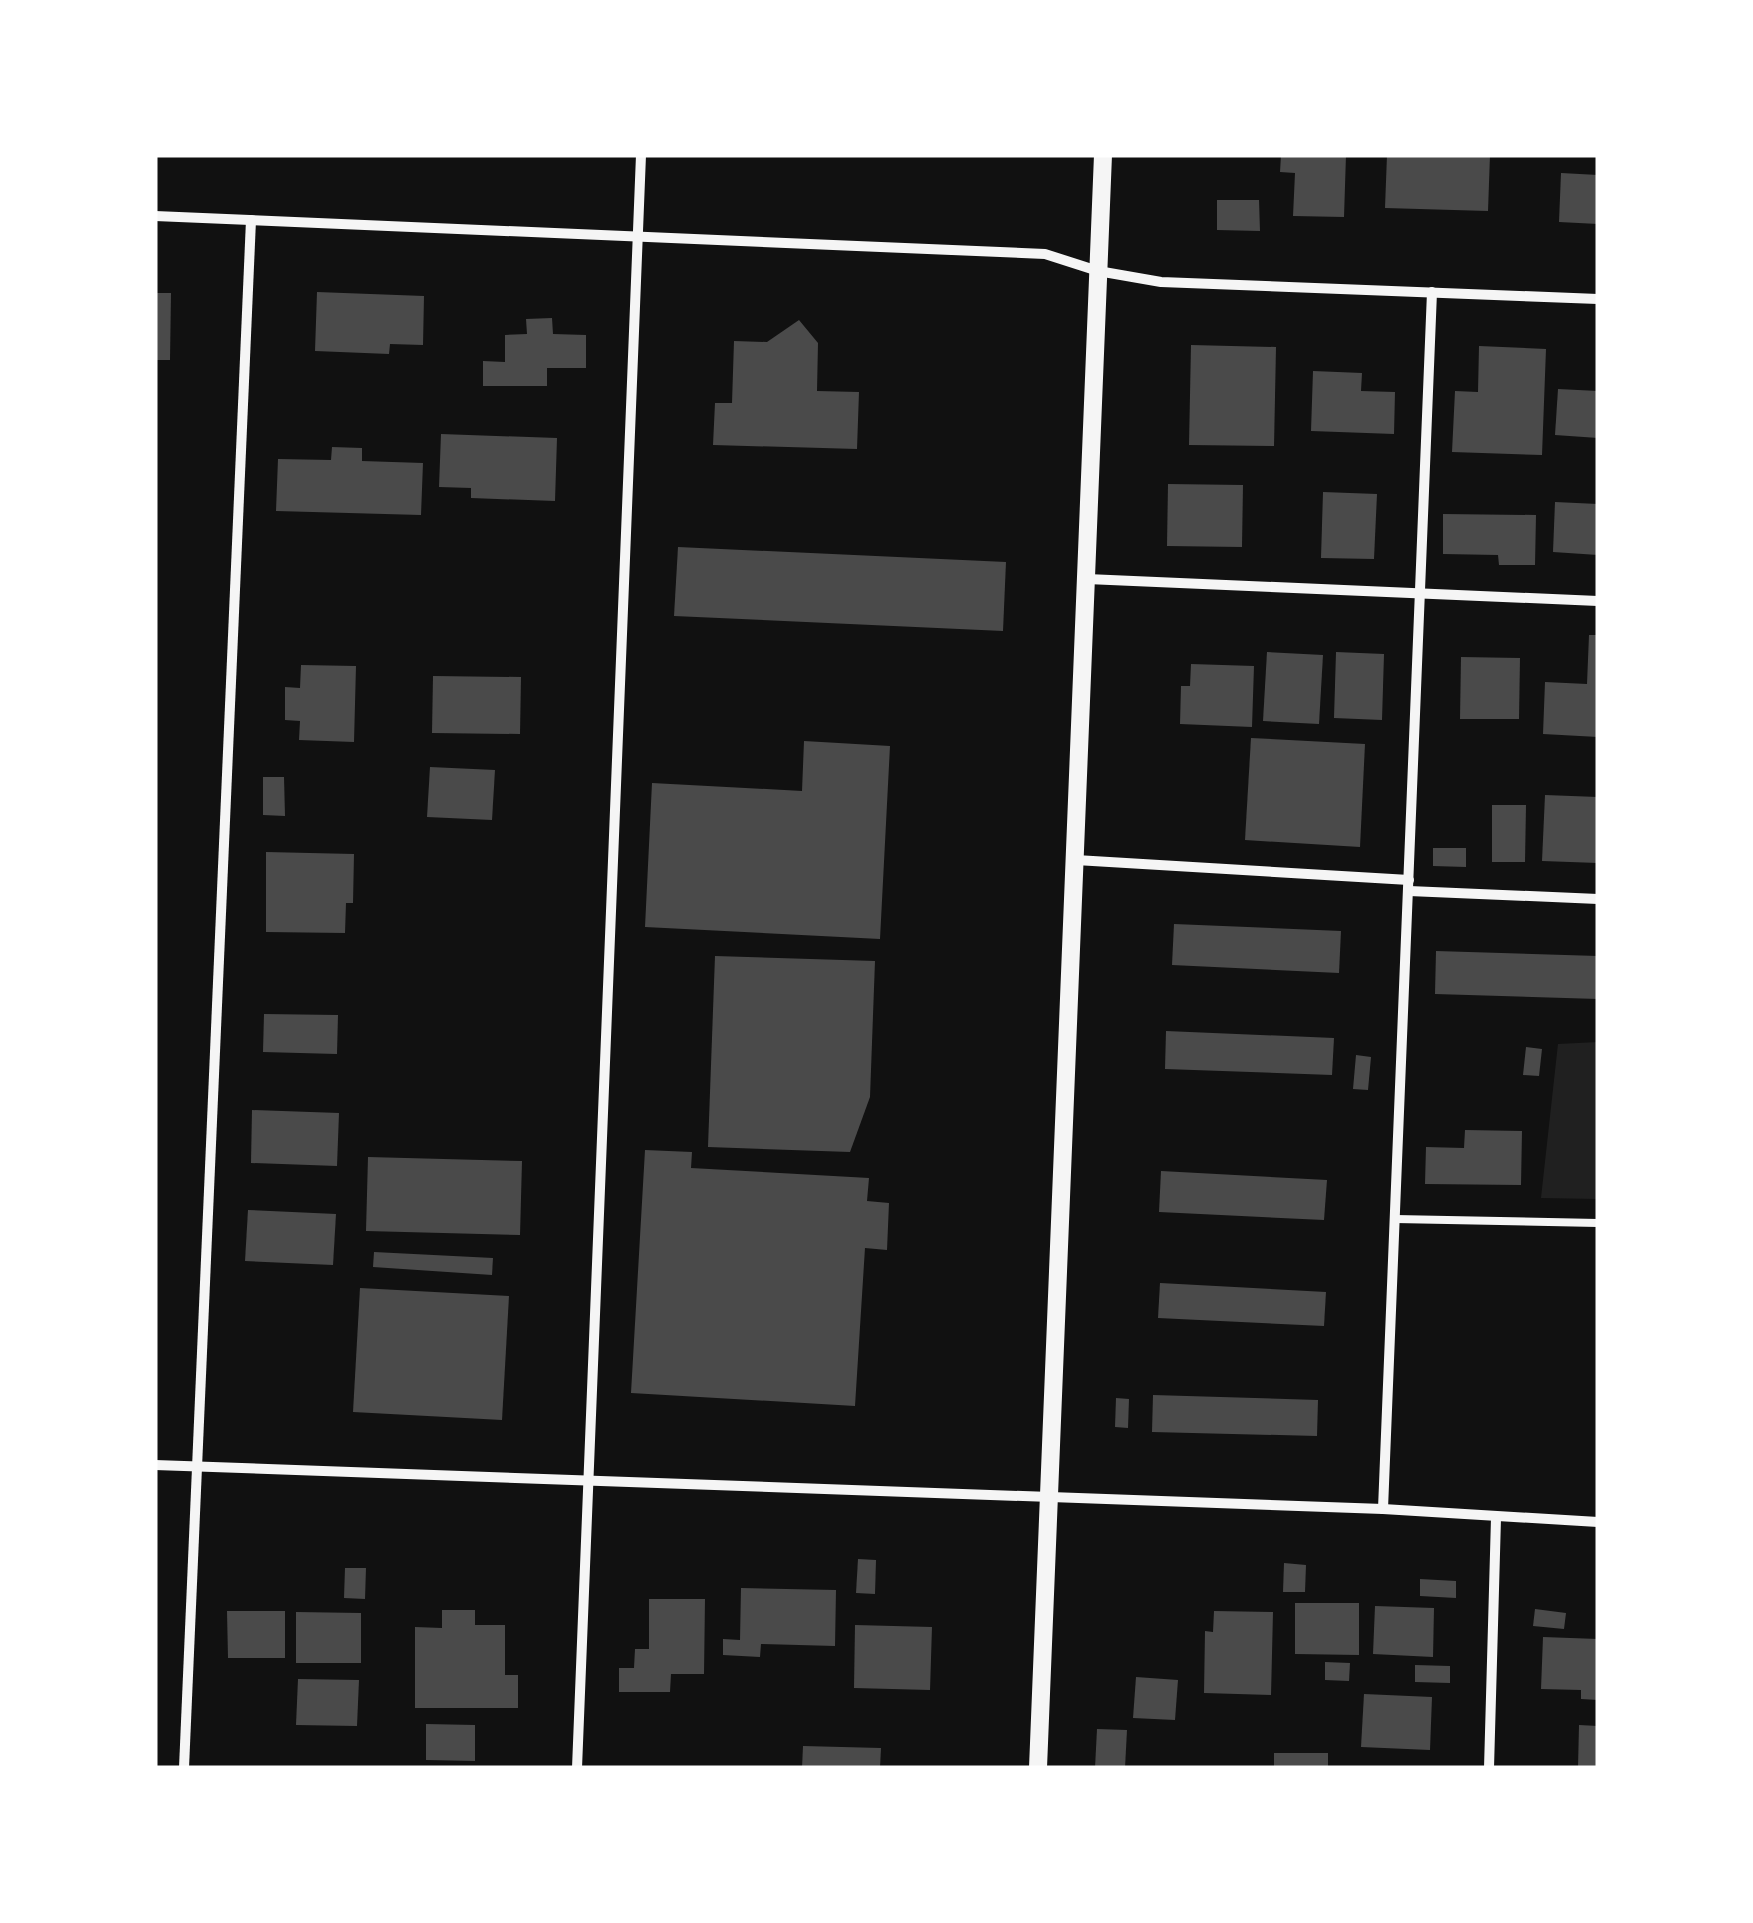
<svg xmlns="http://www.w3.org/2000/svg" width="1753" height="1923" font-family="Jost,sans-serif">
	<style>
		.green { fill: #202020 }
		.building { fill: #4a4a4a }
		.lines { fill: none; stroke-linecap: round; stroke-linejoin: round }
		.service { stroke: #f5f5f5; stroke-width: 8 }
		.minor { stroke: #f5f5f5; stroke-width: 10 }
		.tertiary { stroke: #f5f5f5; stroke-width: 18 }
	</style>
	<rect width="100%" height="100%" fill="#111"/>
	<polygon class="green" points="1598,1042 1598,1199 1541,1198 1558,1044"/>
	<g class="building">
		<polygon points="1281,155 1346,155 1344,217 1293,216 1295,173 1280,172"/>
		<polygon points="1387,155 1490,155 1488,211 1385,208"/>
		<polygon points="1561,173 1598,175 1598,224 1559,222"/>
		<polygon points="1217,200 1259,200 1260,231 1217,230"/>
		<polygon points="317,292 424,296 423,345 390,344 389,354 315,351"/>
		<polygon points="155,293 171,293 170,360 155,360"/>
		<polygon points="552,318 553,334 586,335 586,368 547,368 547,386 483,386 483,361 505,362 505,335 527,334 526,319"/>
		<polygon points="799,320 818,343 817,391 859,392 857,449 713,445 715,403 732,403 734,341 767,342"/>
		<polygon points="1191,345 1276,347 1274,446 1189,445"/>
		<polygon points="1479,346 1546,349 1542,455 1452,452 1455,391 1478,392"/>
		<polygon points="1313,371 1362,373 1361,391 1395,392 1394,434 1311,431"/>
		<polygon points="1558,389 1598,391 1598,438 1555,435"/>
		<polygon points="441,434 557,438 555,501 471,498 471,488 439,487"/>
		<polygon points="332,447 362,448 362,461 423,463 421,515 276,511 278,459 331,460"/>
		<polygon points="1168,484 1243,485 1242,547 1167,546"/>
		<polygon points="1323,492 1377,494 1374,559 1321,558"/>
		<polygon points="1555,502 1598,504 1598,555 1553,552"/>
		<polygon points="1443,514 1536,515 1535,565 1499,565 1498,555 1443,554"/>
		<polygon points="678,547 1006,562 1003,631 674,616"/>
		<polygon points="1589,635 1598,635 1598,737 1543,734 1545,682 1587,684"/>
		<polygon points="1267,652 1323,655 1319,724 1263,721"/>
		<polygon points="1336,652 1384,654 1382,720 1334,718"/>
		<polygon points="1461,657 1520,658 1519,719 1460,719"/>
		<polygon points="1191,664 1254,666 1252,727 1180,724 1181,686 1190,686"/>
		<polygon points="301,665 356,666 354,742 299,740 300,721 285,720 285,687 300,688"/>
		<polygon points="433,676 521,677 520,734 432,733"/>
		<polygon points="1251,738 1365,744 1360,847 1245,840"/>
		<polygon points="804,741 890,746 880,939 645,927 652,783 802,791"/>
		<polygon points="430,767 495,770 492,820 427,817"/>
		<polygon points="263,777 284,777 285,816 263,815"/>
		<polygon points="1545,795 1598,797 1598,863 1542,861"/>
		<polygon points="1492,805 1526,805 1525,862 1492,862"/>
		<polygon points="1433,848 1466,848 1466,867 1433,866"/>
		<polygon points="266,852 354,854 353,903 346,903 345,933 266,932"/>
		<polygon points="1174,924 1341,931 1339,973 1172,965"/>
		<polygon points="1436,951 1598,956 1598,999 1435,994"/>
		<polygon points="715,956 875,961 870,1097 850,1152 708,1147"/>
		<polygon points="264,1014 338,1015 337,1054 263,1052"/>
		<polygon points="1166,1031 1334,1038 1332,1075 1165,1069"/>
		<polygon points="1526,1047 1542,1049 1539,1076 1523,1075"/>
		<polygon points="1356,1055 1371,1057 1368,1090 1353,1089"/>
		<polygon points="252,1110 339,1113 337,1166 251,1163"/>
		<polygon points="1465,1130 1522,1131 1521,1185 1425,1184 1426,1147 1464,1148"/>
		<polygon points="645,1150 692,1152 691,1168 869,1178 867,1201 889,1203 887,1250 865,1248 855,1406 631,1393"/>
		<polygon points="368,1157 522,1161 520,1235 366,1231"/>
		<polygon points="1161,1171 1327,1180 1324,1220 1159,1212"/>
		<polygon points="248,1210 336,1214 333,1265 245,1261"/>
		<polygon points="374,1252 493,1258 492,1275 373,1267"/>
		<polygon points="1160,1283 1326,1292 1324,1326 1158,1318"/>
		<polygon points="360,1288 509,1296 502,1420 353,1412"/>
		<polygon points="1153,1395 1318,1400 1317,1436 1152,1432"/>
		<polygon points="1116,1398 1129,1399 1128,1428 1115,1427"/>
		<polygon points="858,1559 876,1560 875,1594 856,1593"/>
		<polygon points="1284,1563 1306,1565 1305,1592 1283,1592"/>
		<polygon points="345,1568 366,1568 365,1599 344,1598"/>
		<polygon points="1420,1579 1456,1581 1456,1598 1420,1596"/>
		<polygon points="741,1588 836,1590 835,1646 761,1644 760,1657 723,1655 723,1639 740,1640"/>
		<polygon points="649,1599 705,1599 704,1674 671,1674 670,1692 619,1692 619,1668 634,1668 635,1649 649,1649"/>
		<polygon points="1295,1603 1359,1603 1359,1655 1295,1654"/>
		<polygon points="1375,1606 1434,1608 1433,1657 1373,1654"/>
		<polygon points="1535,1609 1566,1613 1564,1629 1533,1626"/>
		<polygon points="442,1610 475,1610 475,1625 505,1625 505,1675 518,1675 518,1708 415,1708 415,1627 442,1628"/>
		<polygon points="227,1611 285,1611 285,1658 228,1658"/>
		<polygon points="1214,1611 1273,1612 1271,1695 1204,1693 1205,1631 1213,1632"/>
		<polygon points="296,1612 361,1613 361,1663 296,1663"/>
		<polygon points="855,1625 932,1627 930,1690 854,1688"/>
		<polygon points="1543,1637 1598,1639 1598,1700 1581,1699 1581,1690 1541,1689"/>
		<polygon points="1325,1662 1350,1663 1349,1681 1325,1680"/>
		<polygon points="1415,1665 1450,1666 1450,1683 1415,1682"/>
		<polygon points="1136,1677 1178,1680 1175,1720 1133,1718"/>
		<polygon points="298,1679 359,1680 357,1726 296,1725"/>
		<polygon points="1364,1694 1432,1697 1430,1750 1361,1747"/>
		<polygon points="426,1724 475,1725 475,1761 426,1760"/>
		<polygon points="1579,1725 1598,1726 1598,1768 1578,1768"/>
		<polygon points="1097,1729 1127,1730 1125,1768 1095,1768"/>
		<polygon points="803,1746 881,1748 880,1768 802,1768"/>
		<rect x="1274" y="1753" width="54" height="15"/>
	</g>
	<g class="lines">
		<polyline class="service" points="1395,1219 1598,1223"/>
		<g class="minor">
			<polyline points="155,216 1045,254 1098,271 1161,282 1598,299"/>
			<polyline points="1087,579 1598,601"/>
			<polyline points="1076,860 1409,880"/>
			<polyline points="1409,891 1598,899"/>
			<polyline points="155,1465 1383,1509 1598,1522"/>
			<polyline points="1383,1509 1432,292"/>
			<polyline points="184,1768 251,220"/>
			<polyline points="577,1768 641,155"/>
			<polyline points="1489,1768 1496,1518"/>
		</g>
		<polyline class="tertiary" points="1038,1768 1103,155"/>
	</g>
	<rect width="1753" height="1923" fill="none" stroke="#ffffff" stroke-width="315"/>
</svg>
